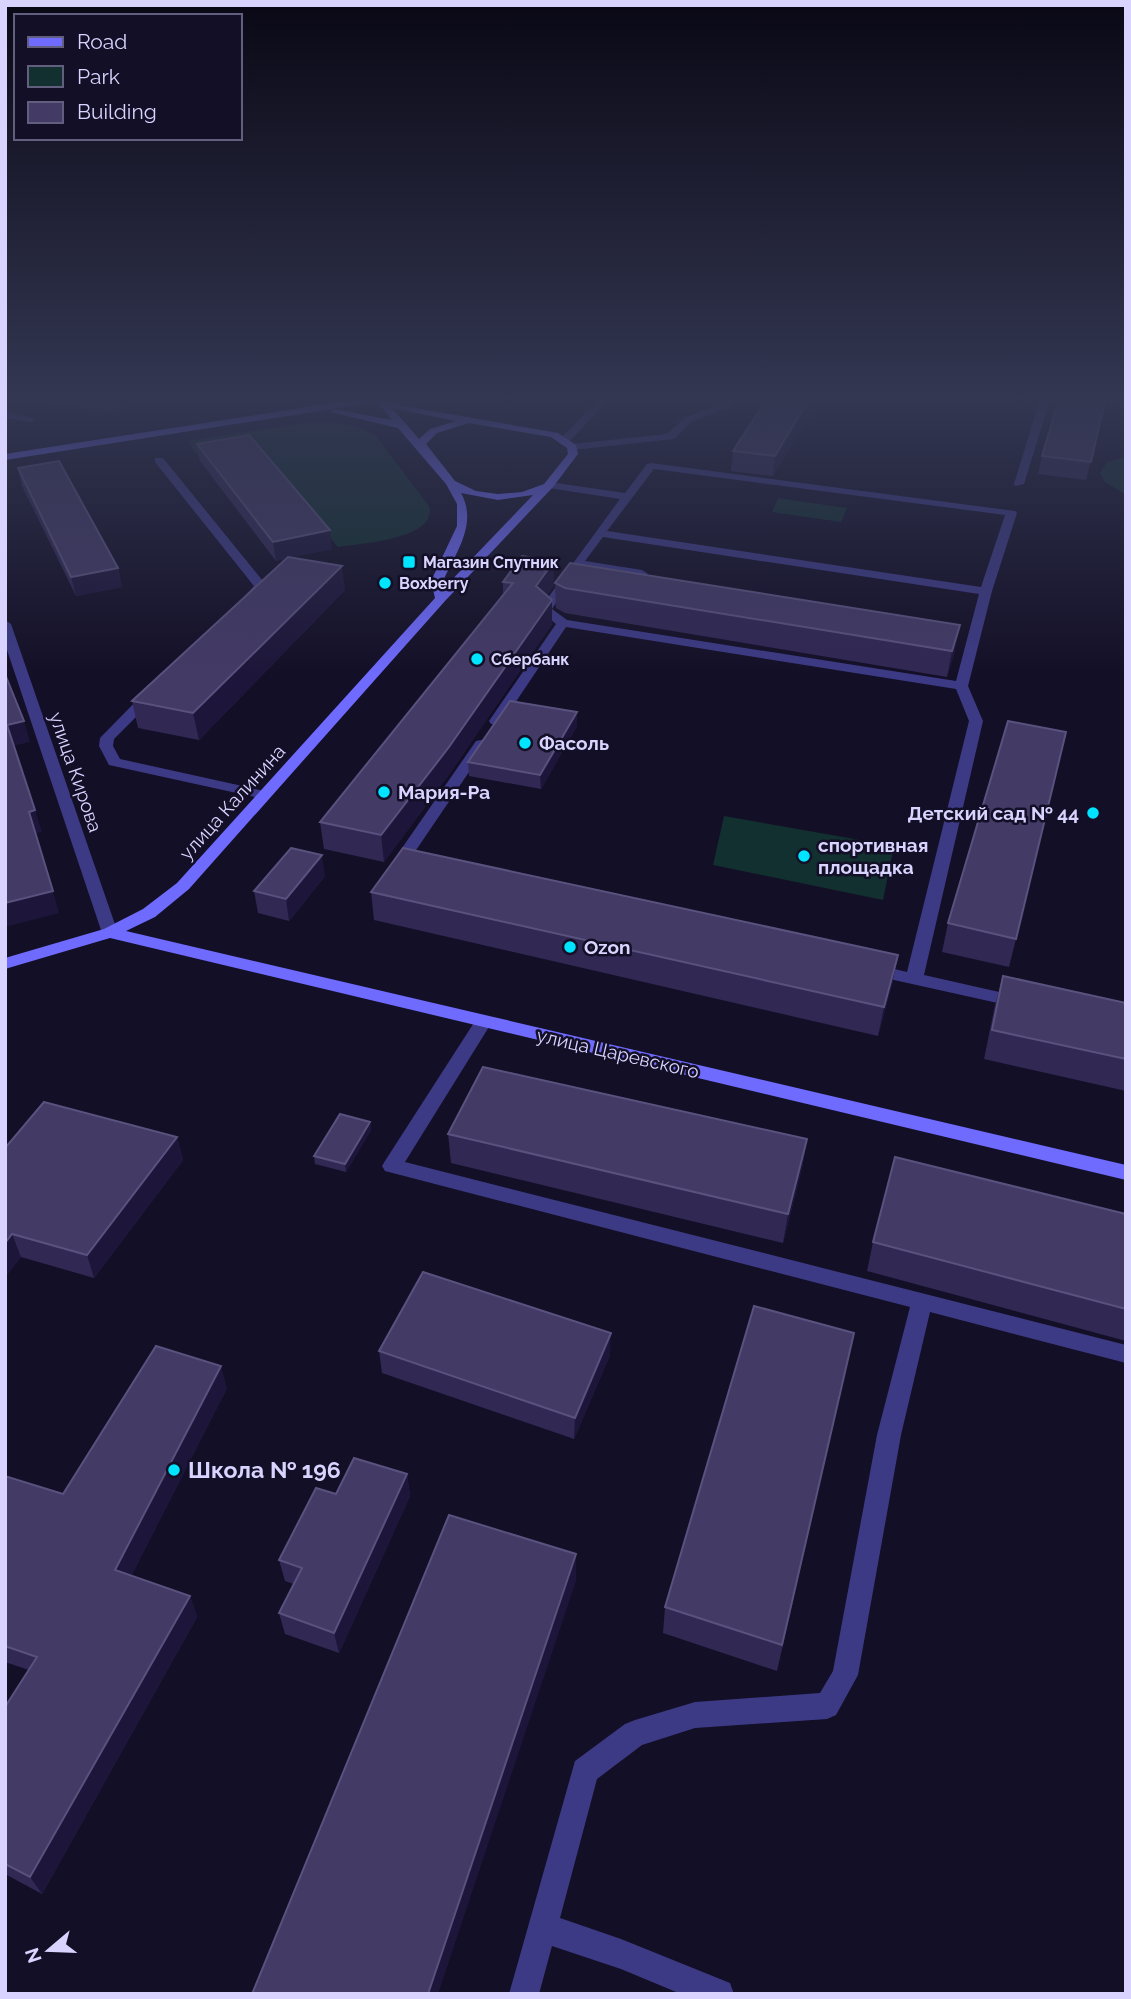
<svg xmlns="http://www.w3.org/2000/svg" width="1131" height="1999" font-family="Raleway,sans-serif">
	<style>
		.green { fill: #12302f }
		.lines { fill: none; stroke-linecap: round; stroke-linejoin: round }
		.lane { fill: #3d3a85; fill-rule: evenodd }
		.street { fill: #3d3a85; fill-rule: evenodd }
		.secondary { fill: #6f6bff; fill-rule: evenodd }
		.wall { fill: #312854 }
		.shaded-wall { fill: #1d163a }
		.building { fill: #433a66; stroke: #5a527e; stroke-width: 2 }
		.poi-dot { fill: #00e5ff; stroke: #130f26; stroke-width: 2.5 }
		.labels { text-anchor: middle; stroke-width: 5; stroke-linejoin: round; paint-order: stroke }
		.far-poi-label { font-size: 16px; font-weight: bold; fill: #d9d4ff; stroke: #130f26; text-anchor: start }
		.poi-label { font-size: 19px; font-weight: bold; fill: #d9d4ff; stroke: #130f26; text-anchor: start }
		.street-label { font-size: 19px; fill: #d9d4ff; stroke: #130f26 }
		.near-poi-label { font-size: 23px; font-weight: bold; fill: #d9d4ff; stroke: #130f26; text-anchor: start }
	</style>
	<rect width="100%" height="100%" fill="#130f26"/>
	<g class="green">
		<path d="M303 423C328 422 353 421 375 435L429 506C438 539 362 543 338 547L258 449 200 459 188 441Z"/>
		<polygon points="1126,457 1126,495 1105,482 1100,473 1107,462"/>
		<polygon points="778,498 847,508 841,522 772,512"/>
		<polygon points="724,816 894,846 883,900 713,865"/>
	</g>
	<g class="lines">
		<g class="lane">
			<polygon points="602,396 612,396 569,442 561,442 561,438"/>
			<polygon points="729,396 739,396 731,407 692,421 674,439 572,450 567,447 572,444 667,434 686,417 725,403"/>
			<polygon points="1041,396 1051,396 1024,484 1015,486 1014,484"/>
			<polygon points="5,412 36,419 31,422 5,418"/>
			<polygon points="155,458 163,458 267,586 252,602 242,599 254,586 155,462"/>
			<path d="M651 463 1015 511 1017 513 992 591 968 686 983 721 924 975 1026 998 1029 1002 1026 1006 1020 1008 867 974 864 970 873 964 907 972 969 721 956 689 566 627 501 724H491L489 721 556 624 539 610 620 499 549 488 544 485 549 482 625 493 647 464ZM654 469 1005 515 981 587 607 531ZM603 537 979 594 956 681 567 620 552 609 580 567 642 578 648 574 642 570 585 561Z"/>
			<polygon points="150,691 155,692 155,698 114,739 113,746 120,759 269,792 271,795 269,798 264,799 109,765 99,746 100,738 145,692"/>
			<polygon points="481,740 488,744 408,862 413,866 405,871 391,864 476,741"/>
			<polygon points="483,1016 492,1022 405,1162 1126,1345 1126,1363 930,1312 901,1435 858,1675 836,1715 827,1719 695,1728 642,1745 597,1779 560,1918 621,1939 730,1983 734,1994 681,1994 621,1969 552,1946 539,1994 509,1994 575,1761 625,1724 635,1720 695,1702 820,1693 833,1671 877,1435 910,1307 385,1171 382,1166 385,1161 477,1018"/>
		</g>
		<polygon class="street" points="5,620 11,624 118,933 116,937 104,937 102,933 5,644"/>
		<path class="secondary" d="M378 396 404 406 558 433 576 445 578 454 553 487 445 601 189 889 155 917 126 931 1126 1165V1180L110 938 5 969V958L104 929 143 909 177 883 435 598 431 581 457 526V504L446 484 398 428 330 412 335 409 392 420 377 402 5 460V454ZM392 408 456 421 430 429 419 439ZM469 423 551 437 567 448 568 454 544 484 522 492 498 494 476 491 455 481 426 444 437 433ZM461 493 498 500 533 495 445 587 443 581C456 552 478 524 461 493Z"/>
	</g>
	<g class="wall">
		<polygon points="5,396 144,396 119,413 8,398 5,399"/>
		<polygon points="821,396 773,476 731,471 733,451"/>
		<polygon points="1106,396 1086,480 1038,474 1042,456"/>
		<polygon points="197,444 332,549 291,557 345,590 199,740 138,728 132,701 287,558 276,561 200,461"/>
		<polygon points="18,468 118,568 122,587 76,596 22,486"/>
		<polygon points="503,582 554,585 547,595 552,600 552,624 450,773 384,862 324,849 320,822 503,595"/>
		<polygon points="555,583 955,650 947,677 565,613 556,608"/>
		<polygon points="577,726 541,789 469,776 468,762"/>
		<polygon points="325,876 289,921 258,913 254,891"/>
		<polygon points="371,892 898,955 892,984 878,1036 374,920"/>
		<polygon points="948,923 1016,939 1009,967 942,952"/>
		<polygon points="1003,976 1126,1003 1126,1091 984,1059 995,1005"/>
		<polygon points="370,1122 371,1130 346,1172 315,1164 314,1156"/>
		<polygon points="448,1134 807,1139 802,1168 783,1243 451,1163"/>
		<polygon points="177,1137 183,1160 94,1278 21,1257 5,1277 5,1148"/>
		<polygon points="1126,1214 1126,1341 867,1271 873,1242"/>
		<polygon points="854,1333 777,1671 663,1633 665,1607"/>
		<polygon points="379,1351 610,1355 574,1439 382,1373"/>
		<polygon points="227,1388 131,1576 190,1596 197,1617 42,1894 5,1874 5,1707 29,1670 5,1662 5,1476 63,1494"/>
		<polygon points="407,1474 410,1496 339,1653 285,1634 279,1613 294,1584 285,1581 279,1560 336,1494"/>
	</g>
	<g class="shaded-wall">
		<polygon points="116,396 144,396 119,413"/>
		<polygon points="811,396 821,396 773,476 775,456"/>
		<polygon points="330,530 332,549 276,561 273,542"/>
		<polygon points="554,561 554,585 536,610 536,586"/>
		<polygon points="342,566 345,590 199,740 193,713"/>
		<polygon points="118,568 122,587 76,596 71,577"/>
		<polygon points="552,600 552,624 450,773 384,862 381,835"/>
		<polygon points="960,625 955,650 947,677 952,651"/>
		<polygon points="577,712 577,726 541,789 540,775"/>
		<polygon points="24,721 30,742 13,746 7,725"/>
		<polygon points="35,810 42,832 36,833 29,812"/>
		<polygon points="322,855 325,876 289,921 286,899"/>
		<polygon points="53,891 59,913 5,927 5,903"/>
		<polygon points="898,955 892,984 878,1036 884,1007"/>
		<polygon points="370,1122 371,1130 346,1172 345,1164"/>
		<polygon points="177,1137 183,1160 94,1278 87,1255"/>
		<polygon points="807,1139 802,1168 783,1243 788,1214"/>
		<polygon points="12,1234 21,1257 5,1277 5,1243"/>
		<polygon points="611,1333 610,1355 574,1439 575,1418"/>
		<polygon points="221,1366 227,1388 124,1591 115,1570"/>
		<polygon points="407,1474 410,1496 339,1653 334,1633"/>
		<polygon points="576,1554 576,1581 438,1994 428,1994"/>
		<polygon points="190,1596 197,1617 42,1894 30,1877"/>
	</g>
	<g class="building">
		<polygon points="769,396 811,396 775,456 733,451"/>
		<polygon points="1060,396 1106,396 1091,462 1042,456"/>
		<polygon points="249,435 330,530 273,542 197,444"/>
		<polygon points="59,461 118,568 71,577 18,468"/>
		<polygon points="522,556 554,561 536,586 552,600 449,747 381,835 320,822 513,583 503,582"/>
		<polygon points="288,557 342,566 193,713 132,701"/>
		<polygon points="570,563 960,625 952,651 565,588 555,583"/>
		<polygon points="5,674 24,721 7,725 35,810 29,812 53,891 5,903"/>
		<polygon points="510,701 577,712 540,775 468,762"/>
		<polygon points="1008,721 1066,732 1016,939 948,923"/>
		<polygon points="291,848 322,855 286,899 254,891"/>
		<polygon points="403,848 898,955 884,1007 371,892"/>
		<polygon points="1003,976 1126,1003 1126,1059 992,1030"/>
		<polygon points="483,1067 807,1139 788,1214 448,1134"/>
		<polygon points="44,1102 177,1137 87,1255 12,1234 5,1243 5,1148"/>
		<polygon points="340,1114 370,1122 345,1164 314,1156"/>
		<polygon points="895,1157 1126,1214 1126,1309 873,1242"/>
		<polygon points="423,1272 611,1333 575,1418 379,1351"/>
		<polygon points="754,1306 854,1333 782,1645 665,1607"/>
		<polygon points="156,1346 221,1366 115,1570 190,1596 30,1877 5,1864 5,1707 37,1657 5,1646 5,1476 63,1494"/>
		<polygon points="354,1458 407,1474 334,1633 279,1613 302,1568 279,1560 316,1488 336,1494"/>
		<polygon points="449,1515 576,1554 428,1994 252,1994"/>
	</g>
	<linearGradient id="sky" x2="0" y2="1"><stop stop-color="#0a0815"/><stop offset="0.59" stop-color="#333752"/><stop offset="1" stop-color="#333752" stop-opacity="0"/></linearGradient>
	<rect width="1131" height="676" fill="url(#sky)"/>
	<g class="poi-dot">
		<rect x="402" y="555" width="14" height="14" rx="3.5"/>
		<circle cx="385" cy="583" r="7"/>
		<circle cx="477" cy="659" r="7"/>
		<circle cx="525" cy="743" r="7"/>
		<circle cx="384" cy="792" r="7"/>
		<circle cx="1093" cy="813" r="7"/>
		<circle cx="804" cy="856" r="7"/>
		<circle cx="570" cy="947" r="7"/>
		<circle cx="174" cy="1470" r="7"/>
	</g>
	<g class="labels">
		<g class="far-poi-label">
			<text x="423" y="568">Магазин Спутник</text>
			<text x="399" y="589">Boxberry</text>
			<text x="491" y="665">Сбербанк</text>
		</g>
		<g class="poi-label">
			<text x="539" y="750">Фасоль</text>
			<text x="398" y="799">Мария-Ра</text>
			<text x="1079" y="820" text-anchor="end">Детский сад № 44</text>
			<text x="818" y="852">спортивная<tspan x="818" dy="22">площадка</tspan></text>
			<text x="584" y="954">Ozon</text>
		</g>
		<g class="street-label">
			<text transform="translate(76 772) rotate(71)" y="7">улица Кирова</text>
			<text transform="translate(232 802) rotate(-48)" y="7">улица Калинина</text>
			<text transform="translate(618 1053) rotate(13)" y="7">улица Царевского</text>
		</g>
		<g class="near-poi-label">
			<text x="188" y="1478">Школа № 196</text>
		</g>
	</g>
	<rect width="1131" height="1999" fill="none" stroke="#d9d4ff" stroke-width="14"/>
	<rect x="14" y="14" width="228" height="126" fill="#130f26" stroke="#625e7d" stroke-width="2"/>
	<rect x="28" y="37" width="35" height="10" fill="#6f6bff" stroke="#625e7d" stroke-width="2"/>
	<text x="77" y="49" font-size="21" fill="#d9d4ff">Road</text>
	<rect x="28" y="66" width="35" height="21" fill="#12302f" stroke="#625e7d" stroke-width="2"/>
	<text x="77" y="84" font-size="21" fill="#d9d4ff">Park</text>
	<rect x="28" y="102" width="35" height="21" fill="#433a66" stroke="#625e7d" stroke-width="2"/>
	<text x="77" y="119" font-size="21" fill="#d9d4ff">Building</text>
	<g transform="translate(49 1950) rotate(251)" stroke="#130f26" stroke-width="5" paint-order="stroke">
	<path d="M0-5L12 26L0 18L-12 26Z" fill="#d9d4ff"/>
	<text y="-10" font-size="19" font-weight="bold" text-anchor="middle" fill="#d9d4ff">N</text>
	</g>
</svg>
